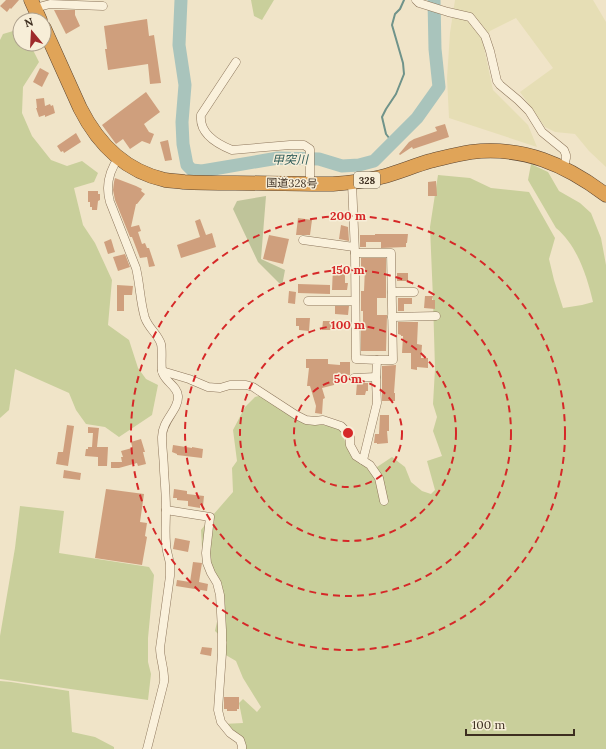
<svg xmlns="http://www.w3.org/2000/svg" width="606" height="749" font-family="Lora,'Noto Sans JP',serif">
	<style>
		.farmland { fill: #e6deb5 }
		.green { fill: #c9cf9b }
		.cemetery { fill: #bfc49a }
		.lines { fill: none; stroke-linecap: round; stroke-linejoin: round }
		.stream { stroke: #6f938a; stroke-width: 2 }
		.river { stroke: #a9c4bc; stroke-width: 13 }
		.building { fill: #cf9f7d }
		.street-casing { stroke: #8d765c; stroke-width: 9 }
		.highway-casing { stroke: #5b4430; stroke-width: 15 }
		.street { stroke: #faf1dc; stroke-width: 8 }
		.highway { stroke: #e0a458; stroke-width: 14 }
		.ring { fill: none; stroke: #d62828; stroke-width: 2; stroke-dasharray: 7 5 }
		.labels { text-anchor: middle; stroke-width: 3; stroke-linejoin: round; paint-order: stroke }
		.shield { fill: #f7eed8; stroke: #756857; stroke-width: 1 }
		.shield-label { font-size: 10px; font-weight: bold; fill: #3d2e20 }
		.street-label { font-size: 11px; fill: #3d2e20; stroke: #f7eed8 }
		.water-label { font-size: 12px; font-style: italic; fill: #2f5d5a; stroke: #f7eed8 }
		.centre { fill: #d62828; stroke: #f7eed8; stroke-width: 2 }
		.ring-label { font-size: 12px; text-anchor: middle; font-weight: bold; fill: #d62828; stroke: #f7eed8; stroke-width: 3; stroke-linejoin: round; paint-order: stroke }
	</style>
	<rect width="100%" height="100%" fill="#f0e4c8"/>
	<polygon class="farmland" points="455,0 593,0 606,22 606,167 589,151 575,134 555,132 545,127 520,92 553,68 516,18 490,31 483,43 493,90 528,125 537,147 449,118 447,78 450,33"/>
	<g class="green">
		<polygon points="251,0 274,0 262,20 254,16"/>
		<polygon points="20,29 20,44 30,44 39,62 23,87 22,113 32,136 51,160 67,166 82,161 98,173 94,182 74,188 83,225 95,243 112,280 108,325 129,340 138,368 146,379 158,385 152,415 119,437 105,427 86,424 76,410 69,393 15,369 9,410 0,418 0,40 3,34"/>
		<path d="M531 164 548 172 559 191 580 203 591 213 601 238 606 265V749H245L223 724 243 723 239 703 243 699 257 712 261 707 243 678 236 661 224 654 227 642 215 631 223 594 203 564 201 530 213 515 233 492 232 468 237 461 233 430 245 407 255 397 266 394 317 424 341 428 347 448 358 460 374 469 392 457 405 467 411 482 422 491 431 494 435 490 427 461 442 456 433 431 437 417 433 404 435 369 433 299 430 227 438 175 470 178 491 188 529 192 555 238 549 259 554 280 563 308 582 305 593 302C587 276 577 245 556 228L528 180Z"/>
		<polygon points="20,506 64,511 59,553 149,567 154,575 148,638 148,662 151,674 148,700 0,679 0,636 15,548"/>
		<polygon points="0,681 11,682 69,691 72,732 95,737 114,747 114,749 0,749"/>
	</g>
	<polygon class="cemetery" points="266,196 261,259 285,270 282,286 258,262 233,209 237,201"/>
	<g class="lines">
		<polyline class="stream" points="393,143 386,134 382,117 386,109 396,94 404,74 403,63 392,25 395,14 400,9 404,0"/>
		<polyline class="river" points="181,0 179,45 185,85 182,122 183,144 187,165 192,170 202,171 278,158 319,159 342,166 359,165 374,161 417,118 439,87 435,49 434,0"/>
	</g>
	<g class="building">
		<polygon points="6,0 19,0 11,9 10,8 7,12 0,6"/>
		<polygon points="54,10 75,10 75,15 80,26 66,34"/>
		<polygon points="147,19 149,36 154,35 161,83 150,84 148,64 108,70 105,49 107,49 104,26"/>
		<polygon points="40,68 49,73 42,87 33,82"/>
		<polygon points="146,92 160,112 144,124 149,132 154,134 150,144 142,141 130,149 123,139 116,144 102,125"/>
		<polygon points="44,98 45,106 50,104 51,106 53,105 55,113 45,117 45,115 39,117 36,108 37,108 36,99"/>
		<polygon points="445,124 449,137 413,149 412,147 400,155 399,154 409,142 414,139 437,131 435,127"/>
		<polygon points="76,133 81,142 64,153 63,151 61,152 57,146"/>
		<polygon points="168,140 172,160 165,161 160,142"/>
		<polygon points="115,178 136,186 142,189 141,191 145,194 137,204 136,204 131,227 139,225 141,231 138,232 142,244 145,243 147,248 149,248 155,266 149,267 147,257 140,258 132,237 130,237 115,200 113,190 114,182"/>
		<polygon points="436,181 437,196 428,196 428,182"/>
		<polygon points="88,191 98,191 98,194 100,194 100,200 98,201 97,210 92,210 92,207 90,207 90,202 88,202"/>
		<polygon points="298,218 312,220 310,235 296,235"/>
		<polygon points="200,219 206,235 212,233 216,247 181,258 177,245 200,237 195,221"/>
		<polygon points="341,225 348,227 349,241 339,239"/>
		<polygon points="375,234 408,234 407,243 406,243 406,247 381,248 381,242 366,242 366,247 360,247 360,235 375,235"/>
		<polygon points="269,235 289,239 283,264 263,259"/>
		<polygon points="111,239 115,252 108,254 104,242"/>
		<polygon points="125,254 130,267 118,271 113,257"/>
		<polygon points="361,258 386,258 386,298 377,298 377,315 387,315 386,351 361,351 361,323 363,323 363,311 361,311 361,291 364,291 365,268 361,268"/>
		<polygon points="333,267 345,268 345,283 348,283 347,290 332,290"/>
		<rect x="397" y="273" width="11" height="8"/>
		<polygon points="298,284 330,285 330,294 298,293"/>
		<polygon points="117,285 133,286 132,295 124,295 124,311 117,311"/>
		<polygon points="289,291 296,292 295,304 288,303"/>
		<polygon points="425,296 433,296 432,300 435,300 435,309 424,308"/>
		<polygon points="398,298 412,298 412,304 404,304 404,311 398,311"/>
		<polygon points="335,306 349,306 348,315 335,314"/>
		<polygon points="296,318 310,318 309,331 299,330 299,326 296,326"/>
		<polygon points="323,321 334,321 334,330 322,330"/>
		<polygon points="398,322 418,322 417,344 422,345 421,358 428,358 428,368 417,367 417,370 411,369 411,353 402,353 403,336 401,336 401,335 398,334"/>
		<polygon points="306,359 328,359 328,364 340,365 340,362 350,362 350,375 335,374 334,385 322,388 325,398 323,399 322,414 315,413 316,406 310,386 307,386 309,368 306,368"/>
		<polygon points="396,365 394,393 395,393 395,401 382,401 382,366"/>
		<polygon points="357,383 368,383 368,391 366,391 365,395 356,395"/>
		<polygon points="380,415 389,415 389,431 387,431 388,443 377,444 377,443 374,443 375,434 379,434"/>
		<polygon points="67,425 74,426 68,466 56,464 58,452 63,452"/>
		<polygon points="88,427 99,428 97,447 108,447 107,466 98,466 98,457 85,456 86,449 88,449 88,447 92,447 93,433 88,433"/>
		<polygon points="141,439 145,452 143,452 146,464 138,466 137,463 119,468 111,468 111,462 122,462 121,457 123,457 121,451 132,448 132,446 131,442"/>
		<polygon points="173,445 192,448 192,447 203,449 202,458 177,455 177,454 172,452"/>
		<polygon points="64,470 81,473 80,480 63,478"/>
		<polygon points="106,489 144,494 140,522 147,523 145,536 147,537 142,565 95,558"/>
		<polygon points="174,489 187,491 187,494 204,496 203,506 200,505 200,508 188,506 188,501 177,500 177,498 173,498"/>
		<polygon points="175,538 190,541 188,552 173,549"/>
		<polygon points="193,562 202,563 199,582 208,584 207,591 176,586 177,580 190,582"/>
		<polygon points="202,647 212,648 211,656 200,654"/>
		<polygon points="224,697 239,697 239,709 237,709 237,711 227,711 227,709 224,709"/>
	</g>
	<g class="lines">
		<defs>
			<g id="street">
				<polyline points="416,0 419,3 448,12 470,17 485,36 490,51 497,81 500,85 518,100 529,111 542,132 564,150 566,155 566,158 564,167"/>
				<polyline points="35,8 50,4 103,6"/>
				<path d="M236 62 201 115C199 133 217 144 232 150L290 145H304L310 149V184"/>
				<path d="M119 157C109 171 105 185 110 202L136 268C140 284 140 302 145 318 149 329 158 334 161 344 163 353 160 367 163 374 167 383 177 386 178 396 179 410 162 420 162 437 162 448 164 460 164 471 165 484 166 497 166 510 166 521 165 532 166 543 166 551 169 557 170 564 170 568 170 572 170 576L160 648C160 659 165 670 164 682L147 749"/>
				<polyline points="352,183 355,253 356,359 377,360 376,380 377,403 363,460"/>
				<polyline points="303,240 354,247"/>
				<polyline points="355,253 391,253 393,360 377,360"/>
				<polyline points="392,292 414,292"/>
				<polyline points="308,301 355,301"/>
				<polyline points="392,317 436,316"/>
				<polyline points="162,371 189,379 208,387 220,388 230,385 246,385 253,387 296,415 306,420 315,421 323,420 341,426 348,433 350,437 350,445 356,456 370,465 379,478 384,501"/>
				<polyline points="354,378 376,377"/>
				<polyline points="166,510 210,517 206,553 207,563 211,573 217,583 220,595 222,630 222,653 218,710 221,722 230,733 240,740 242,746 242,749"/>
			</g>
			<g id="highway">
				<polyline points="31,0 40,20"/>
				<path d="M44 28 80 108C98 144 125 171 165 180 171 181 178 181 184 182 201 183 218 183 235 183 268 183 300 184 333 184 349 183 365 181 381 177 397 173 413 166 430 161 443 158 457 154 471 152 523 146 565 164 606 195"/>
			</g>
		</defs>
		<use href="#street" class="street-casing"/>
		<use href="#highway" class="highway-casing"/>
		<use href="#street" class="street"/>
		<use href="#highway" class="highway"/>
	</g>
	<g class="ring">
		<circle cx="348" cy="433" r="54"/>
		<circle cx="348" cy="433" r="108"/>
		<circle cx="348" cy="433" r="163"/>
		<circle cx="348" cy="433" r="217"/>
	</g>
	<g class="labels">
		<rect class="shield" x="354" y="172" width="26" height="16" rx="3"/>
		<g class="shield-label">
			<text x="367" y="184">328</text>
		</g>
		<g class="street-label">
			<text transform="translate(292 183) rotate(1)" y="4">国道328号</text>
		</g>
		<g class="water-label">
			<text transform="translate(290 160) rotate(-1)" y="4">甲突川</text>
		</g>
	</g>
	<circle cx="348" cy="433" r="6" class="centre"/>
	<g class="ring-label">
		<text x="348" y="220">200 m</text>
		<text x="348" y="274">150 m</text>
		<text x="348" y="329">100 m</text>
		<text x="348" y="383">50 m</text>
	</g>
	<g transform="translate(32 32) rotate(342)"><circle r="19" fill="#f7eed8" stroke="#ada18e"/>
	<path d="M0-3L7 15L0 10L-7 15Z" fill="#9e2a2b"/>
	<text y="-6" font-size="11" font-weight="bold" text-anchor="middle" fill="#3d2e20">N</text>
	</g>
	<path d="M466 729v6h108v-6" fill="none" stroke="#3d2e20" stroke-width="2"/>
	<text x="472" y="729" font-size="12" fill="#3d2e20" stroke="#f7eed8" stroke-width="3" paint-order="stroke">100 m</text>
</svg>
